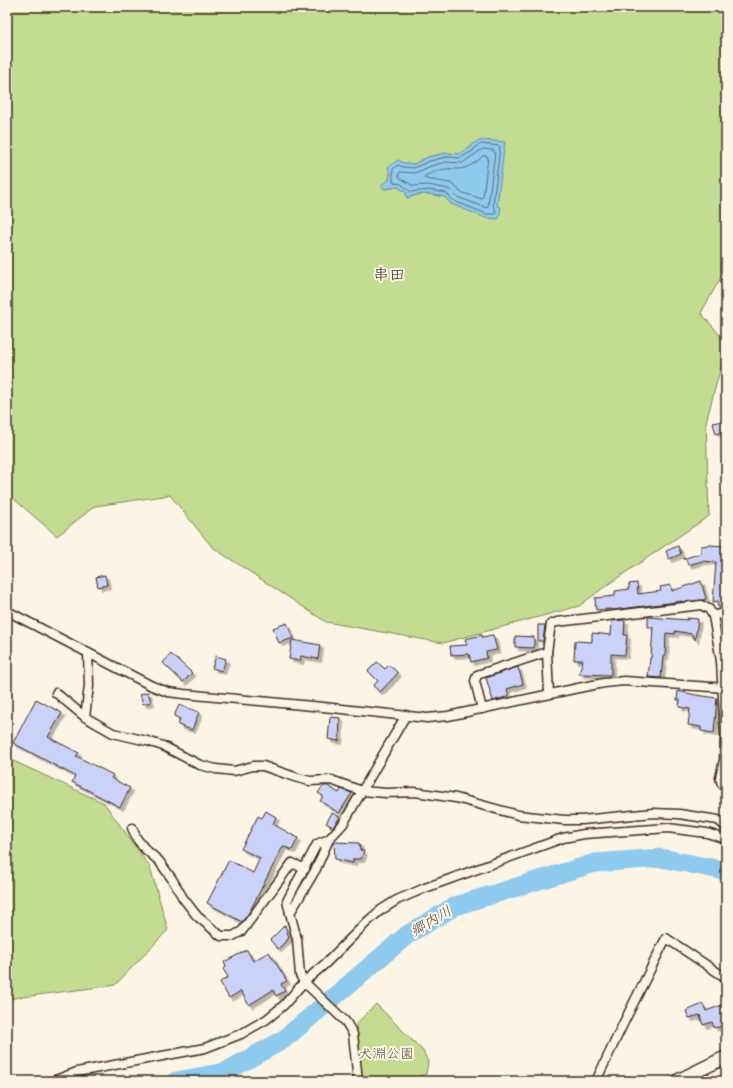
<svg xmlns="http://www.w3.org/2000/svg" width="733" height="1088" font-family="'Gochi Hand','Klee One',sans-serif">
	<style>
		.green { fill: #c3dc92; stroke: #7f8358; fill-rule: evenodd }
		.water { fill: #8ecaee; stroke: #6d8a9b }
		.lines { fill: none; stroke-linecap: round; stroke-linejoin: round }
		.shore { stroke: #5c6a71; stroke-width: 1 }
		.river { stroke: #8ecaee; stroke-width: 19 }
		.building { fill: #cbd2fa; stroke: #3b2a1e; filter: url(#shadow) }
		.minor-casing { stroke: #3b2a1e; stroke-width: 11 }
		.secondary-casing { stroke: #3b2a1e; stroke-width: 15 }
		.minor { stroke: #fcf5e5; stroke-width: 8 }
		.secondary { stroke: #fcf5e5; stroke-width: 12 }
		.labels { text-anchor: middle; stroke-width: 4; stroke-linejoin: round; paint-order: stroke }
		.park-label { font-size: 14px; fill: #5d563b; stroke: #fcf5e5 }
		.water-label { font-size: 15px; font-style: italic; fill: #505252; stroke: #fcf5e5 }
		.quarter-label { font-size: 16px; fill: #3b2a1e; stroke: #fcf5e5 }
	</style>
	<defs>
		<filter id="shadow"><feDropShadow dx="3.5" dy="3.5" stdDeviation="0" flood-color="#0004"/></filter>
	</defs>
	<rect width="100%" height="100%" fill="#fcf5e5"/>
	<filter id="ink" filterUnits="userSpaceOnUse"><feTurbulence type="fractalNoise" baseFrequency=".025" numOctaves="2"/><feDisplacementMap in="SourceGraphic" scale="8" xChannelSelector="R" yChannelSelector="G"/><feConvolveMatrix kernelMatrix="1 2 1 2 8 2 1 2 1" color-interpolation-filters="sRGB"/></filter>
	<g filter="url(#ink)">
		<g class="green">
			<path d="M7 7H726V268L701 313 726 342V348L706 422 709 516 610 583 579 606 443 643 326 622 212 547 170 495 95 506 57 536 7 493ZM471 147 497 206 465 209 451 204 445 197 429 194 416 195 407 198 406 192 398 187 384 189 382 185 389 180 390 173 404 163 414 164 428 157 446 153 459 154Z"/>
			<polygon points="7,758 104,803 150,867 168,930 115,985 7,999"/>
			<polygon points="376,1004 423,1051 428,1062 426,1074 406,1081 362,1081 356,1024"/>
		</g>
		<polygon class="water" points="482,140 505,142 497,206 501,207 499,219 486,218 451,204 445,197 429,194 416,195 407,198 406,192 398,187 384,189 381,185 389,180 390,173 388,167 398,160 404,163 414,164 428,157 446,153 459,154 471,147 472,144"/>
		<g class="lines">
			<g class="shore">
				<polygon points="482,144 499,146 500,147 493,205 496,211 495,214 487,214 454,201 446,193 429,190 411,192 401,184 395,183 393,182 393,169 398,165 403,167 414,168 430,161 446,157 460,158 473,151 476,147"/>
				<polygon points="483,149 493,150 495,152 488,206 487,208 457,197 451,191 448,189 429,185 413,186 399,177 399,173 400,172 415,173 431,166 446,162 462,163"/>
				<path d="M483 156H487L488 158 483 197 482 199 460 192 455 186 450 183 426 179 424 178 425 176C432 172 438 170 446 169 450 168 454 169 458 169 467 169 477 162 483 156Z"/>
			</g>
			<polyline class="river" points="176,1081 225,1072 283,1040 407,935 455,906 595,863 661,858 721,870 726,872"/>
		</g>
		<g class="building">
			<polygon points="726,420 726,431 716,434 713,423"/>
			<polygon points="710,545 726,546 726,607 718,607 718,601 713,602 716,562 702,561 688,565 686,559 683,559 701,553 701,546"/>
			<polygon points="678,546 681,554 669,559 666,551"/>
			<polygon points="105,575 107,585 98,587 96,577"/>
			<polygon points="701,581 706,599 703,600 682,602 682,601 668,603 612,610 612,609 596,610 595,598 615,596 615,591 629,589 629,584 637,583 638,594 661,591 660,587 671,585 672,591"/>
			<polygon points="648,617 688,620 687,618 698,619 695,640 692,634 675,631 675,634 666,633 665,656 663,656 661,678 648,677 650,658 651,658 653,627 648,627"/>
			<polygon points="625,620 624,635 627,635 625,655 611,654 611,675 579,674 583,660 574,660 575,641 592,642 592,633 611,635 612,621"/>
			<polygon points="287,623 293,638 279,643 273,628"/>
			<polygon points="538,625 545,625 543,641 538,641"/>
			<polygon points="482,635 482,637 493,635 497,650 486,652 487,658 471,662 469,654 451,655 450,646 467,645 465,639"/>
			<polygon points="515,636 534,637 534,648 515,647"/>
			<polygon points="292,640 320,645 318,659 301,656 300,661 289,659"/>
			<polygon points="171,654 192,673 183,682 163,663"/>
			<polygon points="216,656 226,659 222,671 212,668"/>
			<polygon points="377,662 385,669 389,665 398,673 380,692 373,686 378,681 368,671"/>
			<polygon points="518,667 523,684 507,689 509,696 493,701 486,678"/>
			<polygon points="678,691 696,695 717,698 714,733 701,731 701,727 688,725 690,709 679,707 680,700 677,700"/>
			<polygon points="148,692 151,702 143,704 140,694"/>
			<polygon points="36,699 62,713 48,737 79,753 76,756 113,775 111,778 130,788 120,807 72,782 75,776 13,743"/>
			<polygon points="179,705 199,712 192,730 178,725 180,719 174,716"/>
			<polygon points="330,717 340,718 339,741 328,739"/>
			<polygon points="323,786 328,786 339,793 341,789 352,793 339,813 320,801 323,796 318,793"/>
			<polygon points="266,811 276,817 273,824 298,838 292,850 283,846 250,911 242,922 207,903 229,860 253,873 260,858 241,849 258,816 262,818"/>
			<polygon points="332,813 340,817 333,827 326,823"/>
			<polygon points="334,842 359,843 360,850 364,851 361,859 353,859 353,863 335,859"/>
			<polygon points="285,925 289,938 278,949 270,940"/>
			<polygon points="247,950 253,961 269,952 287,981 281,984 285,991 276,996 273,990 249,1005 241,991 229,998 220,982 228,977 223,969 226,967 224,962"/>
			<polygon points="703,1004 706,1011 722,1005 726,1014 726,1022 721,1024 722,1026 714,1028 712,1022 703,1025 700,1015 689,1018 686,1011"/>
		</g>
		<g class="lines">
			<defs>
				<g id="minor">
					<polyline points="7,611 152,686 168,692 184,694 323,707 427,718 448,716 583,687 604,683 624,681 726,688"/>
					<polyline points="713,616 726,612"/>
					<polyline points="547,652 549,694"/>
					<polyline points="56,693 85,717 113,733 147,741 163,746 200,765 216,769 234,771 253,766 263,766 298,778 310,781 331,780 362,791 386,793 415,792 456,798 518,815 564,820 582,820 653,813 679,814 718,820 726,827"/>
					<polyline points="482,709 475,681 477,675 547,652 551,624 557,622 701,605 709,609 713,616 721,661 725,737 724,760 720,778 722,784 726,787"/>
					<polyline points="85,717 89,686 88,653"/>
					<polyline points="132,828 137,839 145,849 159,861 172,879 183,898 197,916 221,936 233,936 242,931 292,863 305,869"/>
					<polyline points="290,913 287,901 317,844 329,839"/>
					<polyline points="53,1081 77,1072 205,1048 241,1034 267,1019 284,1005 304,982 326,963 368,921 381,910 397,900 425,888 563,838 584,834 668,828 707,833 726,839"/>
					<polyline points="358,1081 353,1034 346,1022 304,982 300,975 297,939 290,913 316,869 329,839 343,824 406,715"/>
					<polyline points="596,1081 625,1020 666,938 726,978"/>
				</g>
				<polyline id="secondary" points="677,1081 726,1057"/>
			</defs>
			<use href="#minor" class="minor-casing"/>
			<use href="#secondary" class="secondary-casing"/>
			<use href="#minor" class="minor"/>
			<use href="#secondary" class="secondary"/>
		</g>
	</g>
	<g class="labels">
		<g class="park-label">
			<text x="386" y="1058">犬淵公園</text>
		</g>
		<g class="water-label">
			<text transform="translate(431 921) rotate(-31)" y="5">郷内川</text>
		</g>
		<g class="quarter-label">
			<text x="389" y="280">串田</text>
		</g>
	</g>
	<rect width="733" height="1088" fill="none" stroke="#fcf5e5" stroke-width="24"/>
	<rect x="12" y="12" width="709" height="1064" fill="none" stroke="#3b2a1e" stroke-width="1.5" filter="url(#ink)"/>
</svg>
